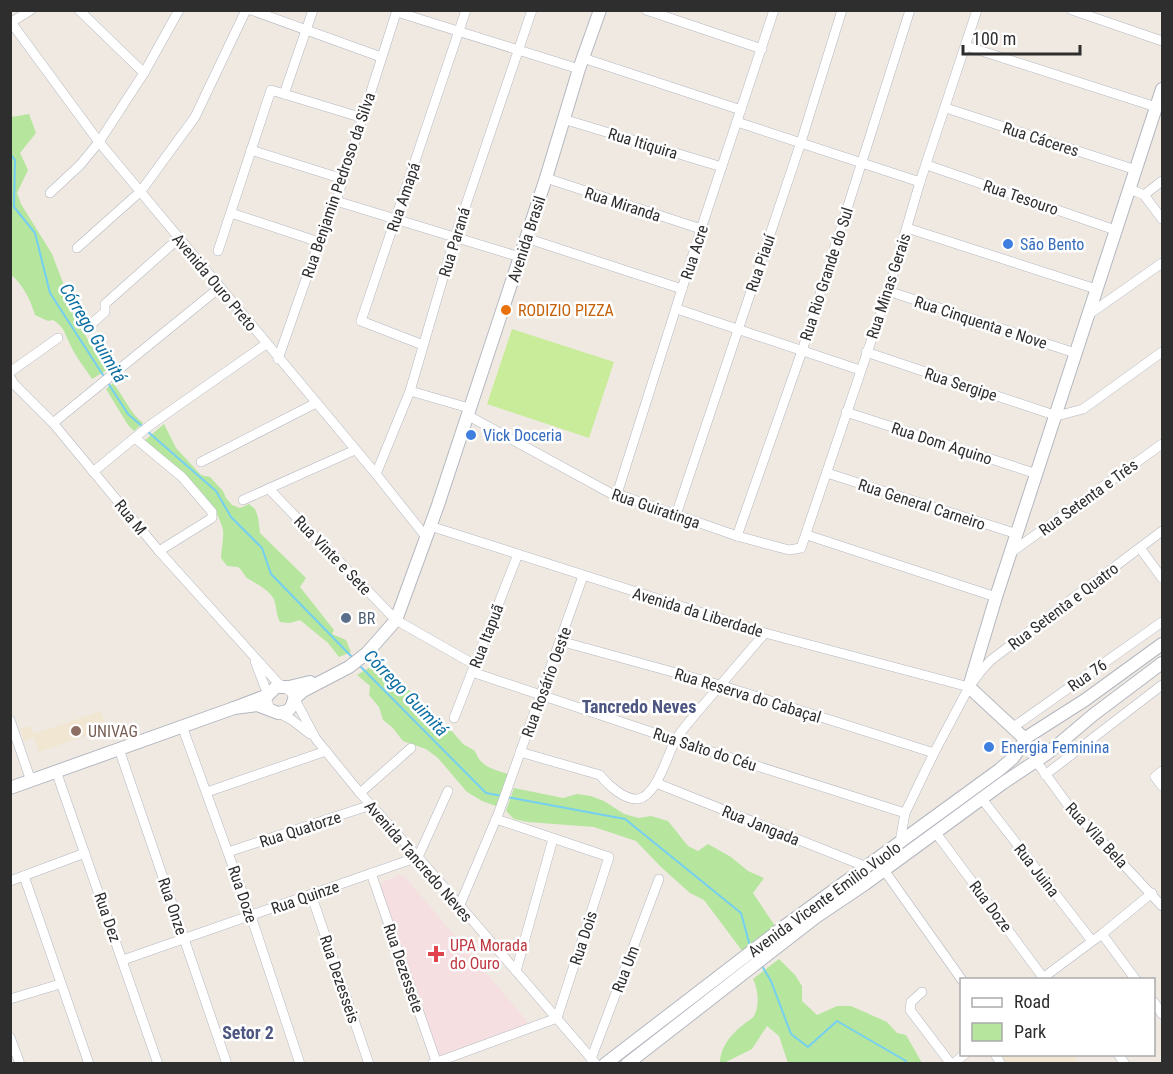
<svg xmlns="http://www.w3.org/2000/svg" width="1173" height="1074" font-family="'Roboto Condensed',sans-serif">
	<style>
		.education { fill: #f0e6d1 }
		.medical { fill: #f5dfe0 }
		.green { fill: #b6e59e }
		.pitch { fill: #c9ec9a }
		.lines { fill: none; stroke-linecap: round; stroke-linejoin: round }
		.stream { stroke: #75cff0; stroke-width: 2 }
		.street-casing { stroke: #b4b7c1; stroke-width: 10 }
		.secondary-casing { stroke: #b4b7c1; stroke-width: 14 }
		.street { stroke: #fff; stroke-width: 9 }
		.secondary { stroke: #fff; stroke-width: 12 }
		.shop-dot { fill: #3f7fe0; stroke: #fff; stroke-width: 2 }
		.food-dot { fill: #e8710a; stroke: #fff; stroke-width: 2 }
		.service-dot { fill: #5c6f8a; stroke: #fff; stroke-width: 2 }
		.education-dot { fill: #8d6e63; stroke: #fff; stroke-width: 2 }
		.health-dot { fill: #e0444e; stroke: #fff; stroke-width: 2 }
		.labels { text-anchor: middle; stroke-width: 5; stroke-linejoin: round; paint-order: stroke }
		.street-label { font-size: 16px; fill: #2e2e2e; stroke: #fff }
		.shop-label { font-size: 16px; fill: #366cbe; stroke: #fff; text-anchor: start }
		.food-label { font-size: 16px; fill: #c56008; stroke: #fff; text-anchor: start }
		.service-label { font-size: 16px; fill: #4e5e75; stroke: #fff; text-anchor: start }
		.education-label { font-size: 16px; fill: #785e54; stroke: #fff; text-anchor: start }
		.health-label { font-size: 16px; fill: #be3a42; stroke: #fff; text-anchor: start }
		.water-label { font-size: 18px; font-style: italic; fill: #0d6fa3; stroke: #fff }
		.neighbourhood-label { font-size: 18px; font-weight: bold; fill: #4d5680; stroke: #fff }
	</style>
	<rect width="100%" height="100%" fill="#efe9e1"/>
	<g class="education">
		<polygon points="101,711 105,723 107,722 109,732 95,737 93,733 39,752 34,737 24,741 20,729 30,726 34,734"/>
		<polygon points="1001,1055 1073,1055 1080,1063 1007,1063"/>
	</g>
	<polygon class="medical" points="400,875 405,877 527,1021 526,1026 440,1055 435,1050 379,887 381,883"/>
	<g class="green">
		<path d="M29 114 36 133 20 153 28 170 17 193 21 204 52 254 80 327 107 370 92 379C85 368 75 356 70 344 64 332 65 328 53 320L48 321 35 315C30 299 25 289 13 276L11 279V117Z"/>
		<path d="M113 383C124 396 129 412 143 423L134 431 128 425 106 389Z"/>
		<path d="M164 424 176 448 201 475 210 477 223 491 226 498 232 505 240 508 249 504 255 509 258 517 260 533 306 578 300 587 334 630 332 634 346 640 351 652 339 657 328 643 300 620 290 623 280 622C276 614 277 611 275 603 273 591 256 584 247 578 244 575 242 570 238 567L227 566 221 558C221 550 224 539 223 530 215 496 171 461 144 441Z"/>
		<path d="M375 664 382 665 398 685 416 694 417 709 450 729 463 744 475 751C481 767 492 769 508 774L496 806 482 801 467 792 438 758 426 749 403 741 392 727 383 720 379 707 369 695 370 686 357 675Z"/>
		<polygon points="514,788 563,798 577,794 591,796 604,801 624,814 639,818 651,816 668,821 688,846 698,851 708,844 731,857 748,871 764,878 753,893 775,926 743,952 704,900 690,893 661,867 636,841 594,827 528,822 514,819 506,811"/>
		<path d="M779 959 795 975 802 986V1001L817 1015 837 1006H851L887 1022 897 1033 906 1035 922 1063H788L779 1036 767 1026 752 1049 724 1063H720C720 1048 731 1034 743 1025 746 1022 752 1019 754 1016 760 1005 758 989 753 979Z"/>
	</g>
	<polygon class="pitch" points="512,329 614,362 589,438 487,404"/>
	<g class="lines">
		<g class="stream">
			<polyline points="10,154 15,160 14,207 35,233 50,293 105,378"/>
			<polyline points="108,383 128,414 143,427"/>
			<polyline points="147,431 216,491 231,517 262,548 271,574 352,657"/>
			<polyline points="358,664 486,793 502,796"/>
			<polyline points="507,797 625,819 741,913 750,946"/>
			<polyline points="762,966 771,981 791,1034 808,1047 837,1021 906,1061 906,1064"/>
		</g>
		<defs>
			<g id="street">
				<polyline points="79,10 144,73"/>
				<polyline points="251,10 381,57"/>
				<polyline points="646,10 762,49"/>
				<polyline points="1072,10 1162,41"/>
				<polyline points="397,12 579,69"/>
				<polyline points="10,21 99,142 376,474 426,537"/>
				<polyline points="10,23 31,10"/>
				<polyline points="966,46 1156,107"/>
				<polyline points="583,58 741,110"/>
				<polyline points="284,94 313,10"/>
				<polyline points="946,108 1136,170"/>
				<polyline points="563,119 722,167"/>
				<polyline points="737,122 920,182"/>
				<polyline points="251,150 343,179"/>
				<polyline points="927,165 1115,230"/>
				<polyline points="546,178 701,229"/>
				<polyline points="1130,189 1144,195 1162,219"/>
				<polyline points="50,193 80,165 99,142 144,73 179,10"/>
				<polyline points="1144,195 1162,181"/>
				<polyline points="336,201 520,257"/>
				<polyline points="231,213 319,242"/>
				<polyline points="907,228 1096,289"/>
				<polyline points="526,238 682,289"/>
				<polyline points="77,248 141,191 195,117 246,10"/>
				<polyline points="218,251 271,90 363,118"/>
				<polyline points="888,291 1075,353"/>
				<polyline points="677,309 860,370"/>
				<polyline points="1088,315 1162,263"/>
				<polyline points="89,326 105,312 105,304 178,239"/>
				<polyline points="423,345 361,321 466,10"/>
				<polyline points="866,352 1057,416 1083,409 1162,352"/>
				<polyline points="278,359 319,242 336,201 397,10"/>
				<polyline points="10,372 58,338"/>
				<polyline points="10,377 14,384 53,423 159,551 278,683 291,692 316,739 360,793 418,857 596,1064"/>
				<polyline points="410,391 469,408"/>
				<polyline points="846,412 1037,474"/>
				<polyline points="467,415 612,494 617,494 737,536 789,550 801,548 888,291 920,182 977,10"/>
				<polyline points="53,423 219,288"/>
				<polyline points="135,438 182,477 212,512 212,518 159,551"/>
				<polyline points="201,462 316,403"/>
				<polyline points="93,472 149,426 266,344"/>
				<polyline points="827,473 1017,534"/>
				<polyline points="376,474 410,391 455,237 532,10"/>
				<polyline points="269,489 396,620 475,665"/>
				<polyline points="617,494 701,229 774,10"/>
				<polyline points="243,500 355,450"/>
				<polyline points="676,515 801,142 842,10"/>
				<polyline points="430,526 765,633 969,687"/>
				<polyline points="807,535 996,597"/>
				<polyline points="737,536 802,351 910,10"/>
				<polyline points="1140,548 1162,578"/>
				<polyline points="1013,551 1162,444"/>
				<polyline points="560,641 720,685 934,753"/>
				<polyline points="255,661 268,695 267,702 270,708 292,720 310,734"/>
				<polyline points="472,672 675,740 905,813"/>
				<polyline points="454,718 518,554"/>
				<polyline points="10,720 31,781"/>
				<polyline points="182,726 251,916 300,1064"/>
				<polyline points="1012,728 1162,622"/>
				<polyline points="119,749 227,1064"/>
				<path d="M520 752 600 775C608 785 624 800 638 799 656 796 667 757 674 743 680 731 691 720 699 710 721 684 743 659 765 633"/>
				<polyline points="1036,761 1068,805 1162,906"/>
				<polyline points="56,771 158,1064"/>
				<polyline points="1162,771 1155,777 1162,786"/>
				<polyline points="1045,775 1162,685"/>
				<polyline points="656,783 867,867"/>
				<polyline points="207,792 326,751"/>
				<polyline points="360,793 411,748"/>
				<polyline points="982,799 1092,941"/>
				<polyline points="936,833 1045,980"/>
				<polyline points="900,842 905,813 934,753 969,687 980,672 991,660 1162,531"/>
				<polyline points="228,852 371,805"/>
				<polyline points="884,870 962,980"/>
				<polyline points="371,873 437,1064"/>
				<polyline points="24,876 89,1064"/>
				<polyline points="10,881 85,853"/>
				<polyline points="311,894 369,1064"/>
				<polyline points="459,907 499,812 583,576"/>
				<polyline points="1102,934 1136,980"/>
				<polyline points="123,960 418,857 448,791"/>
				<polyline points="516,971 553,839"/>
				<polyline points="1044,977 1102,934 1152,893"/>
				<polyline points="922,992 911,1002 910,1010 951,1064"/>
				<polyline points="10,999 60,984"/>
				<polyline points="1154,1002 1162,1014"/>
				<polyline points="10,1037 20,1064"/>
				<polyline points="995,1054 1001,1064"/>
				<polyline points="1118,1054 1125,1064"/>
				<polyline points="591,1059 659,879"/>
				<polyline points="432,1064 557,1018 609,857 496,819"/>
				<polyline points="953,1064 965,1054"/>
			</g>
			<g id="secondary">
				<polyline points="234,708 257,705 278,713 288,711 292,706 294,699 303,691 349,667 367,653 396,620 438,505 546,178 579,69 600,10"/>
				<polyline points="1025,739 969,687 996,597 1162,89"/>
				<polyline points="10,788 234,708 268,695 276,687 289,687 310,682"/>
				<polyline points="605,1064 782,928 999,770 1013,758 1027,737 1085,700 1162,644"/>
				<polyline points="627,1064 816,917 865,884 1003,783 1048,753 1093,715 1162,663"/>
			</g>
		</defs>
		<use href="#street" class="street-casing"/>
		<use href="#secondary" class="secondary-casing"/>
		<use href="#street" class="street"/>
		<use href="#secondary" class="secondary"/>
	</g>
	<g class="shop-dot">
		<circle cx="1008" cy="244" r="6"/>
		<circle cx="471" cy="435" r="6"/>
		<circle cx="989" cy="747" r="6"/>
	</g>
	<circle class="food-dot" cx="506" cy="310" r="6"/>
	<circle class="service-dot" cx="346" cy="618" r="6"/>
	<circle class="education-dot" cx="76" cy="731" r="6"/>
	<path class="health-dot" d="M433 945h6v6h6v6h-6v6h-6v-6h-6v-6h6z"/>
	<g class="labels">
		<g class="street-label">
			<text transform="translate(1041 139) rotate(18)" y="6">Rua Cáceres</text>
			<text transform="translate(643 143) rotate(17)" y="6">Rua Itiquira</text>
			<text transform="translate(338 185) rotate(-71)" y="6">Rua Benjamin Pedroso da Silva</text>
			<text transform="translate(403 197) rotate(-71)" y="6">Rua Amapá</text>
			<text transform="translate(1021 197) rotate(19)" y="6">Rua Tesouro</text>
			<text transform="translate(623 204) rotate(18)" y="6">Rua Miranda</text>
			<text transform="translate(526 239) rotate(-72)" y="6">Avenida Brasil</text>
			<text transform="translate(454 242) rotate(-73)" y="6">Rua Paraná</text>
			<text transform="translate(694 252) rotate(-72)" y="6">Rua Acre</text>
			<text transform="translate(760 263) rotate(-71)" y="6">Rua Piauí</text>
			<text transform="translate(826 274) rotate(-72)" y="6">Rua Rio Grande do Sul</text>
			<text transform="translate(215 282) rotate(50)" y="6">Avenida Ouro Preto</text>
			<text transform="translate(888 286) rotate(-72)" y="6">Rua Minas Gerais</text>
			<text transform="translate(981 322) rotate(18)" y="6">Rua Cinquenta e Nove</text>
			<text transform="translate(961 384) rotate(18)" y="6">Rua Sergipe</text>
			<text transform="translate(942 443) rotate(18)" y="6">Rua Dom Aquino</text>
			<text transform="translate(1088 497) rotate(-36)" y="6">Rua Setenta e Três</text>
			<text transform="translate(922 504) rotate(18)" y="6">Rua General Carneiro</text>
			<text transform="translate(656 508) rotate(19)" y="6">Rua Guiratinga</text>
			<text transform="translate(131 517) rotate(51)" y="6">Rua M</text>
			<text transform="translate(333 555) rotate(46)" y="6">Rua Vinte e Sete</text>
			<text transform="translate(1063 606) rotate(-37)" y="6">Rua Setenta e Quatro</text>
			<text transform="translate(698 612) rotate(17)" y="6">Avenida da Liberdade</text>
			<text transform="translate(486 636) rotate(-69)" y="6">Rua Itapuã</text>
			<text transform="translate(1087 675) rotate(-35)" y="6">Rua 76</text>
			<text transform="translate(546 682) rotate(-70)" y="6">Rua Rosário Oeste</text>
			<text transform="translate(748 695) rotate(17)" y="6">Rua Reserva do Cabaçal</text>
			<text transform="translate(705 749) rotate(18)" y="6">Rua Salto do Céu</text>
			<text transform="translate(761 825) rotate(22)" y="6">Rua Jangada</text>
			<text transform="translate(300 829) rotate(-18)" y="6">Rua Quatorze</text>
			<text transform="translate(1097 835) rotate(47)" y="6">Rua Vila Bela</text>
			<text transform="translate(419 861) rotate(49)" y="6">Avenida Tancredo Neves</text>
			<text transform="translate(1037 870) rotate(52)" y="6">Rua Juina</text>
			<text transform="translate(243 894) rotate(71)" y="6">Rua Doze</text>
			<text transform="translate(305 897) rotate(-19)" y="6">Rua Quinze</text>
			<text transform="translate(824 899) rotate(-36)" y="6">Avenida Vicente Emilio Vuolo</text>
			<text transform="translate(173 906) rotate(71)" y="6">Rua Onze</text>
			<text transform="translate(991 906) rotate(53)" y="6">Rua Doze</text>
			<text transform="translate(108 917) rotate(71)" y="6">Rua Dez</text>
			<text transform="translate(583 938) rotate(-72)" y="6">Rua Dois</text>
			<text transform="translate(404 968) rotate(71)" y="6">Rua Dezessete</text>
			<text transform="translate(625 969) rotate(-69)" y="6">Rua Um</text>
			<text transform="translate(340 979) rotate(71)" y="6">Rua Dezesseis</text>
		</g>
		<g class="shop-label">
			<text x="1020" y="250">São Bento</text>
			<text x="483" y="441">Vick Doceria</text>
			<text x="1001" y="753">Energia Feminina</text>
		</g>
		<g class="food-label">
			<text x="518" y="316">RODIZIO PIZZA</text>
		</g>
		<g class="service-label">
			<text x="358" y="624">BR</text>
		</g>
		<g class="education-label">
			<text x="88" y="737">UNIVAG</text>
		</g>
		<g class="health-label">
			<text x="450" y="951">UPA Morada<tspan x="450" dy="18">do Ouro</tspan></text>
		</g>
		<g class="water-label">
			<text transform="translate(93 333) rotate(59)" y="6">Córrego Guimitá</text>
			<text transform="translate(406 693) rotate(46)" y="6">Córrego Guimitá</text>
		</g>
		<g class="neighbourhood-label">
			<text x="639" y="713">Tancredo Neves</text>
			<text x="248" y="1039">Setor 2</text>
		</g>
	</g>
	<rect width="1173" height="1074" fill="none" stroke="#2e2e2e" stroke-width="24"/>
	<rect x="960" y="978" width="195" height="78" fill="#ffffff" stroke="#ababab" stroke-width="1.5"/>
	<rect x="972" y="998" width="30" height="9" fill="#ffffff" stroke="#ababab" stroke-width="1.5"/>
	<text x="1014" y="1008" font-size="18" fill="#2e2e2e">Road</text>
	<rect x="972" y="1023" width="30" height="18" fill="#b6e59e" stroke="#ababab" stroke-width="1.5"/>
	<text x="1014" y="1038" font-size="18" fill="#2e2e2e">Park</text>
	<path d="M963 45v9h117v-9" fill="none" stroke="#2e2e2e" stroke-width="3"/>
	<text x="972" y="45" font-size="18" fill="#2e2e2e" stroke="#ffffff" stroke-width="4.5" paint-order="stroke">100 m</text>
</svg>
